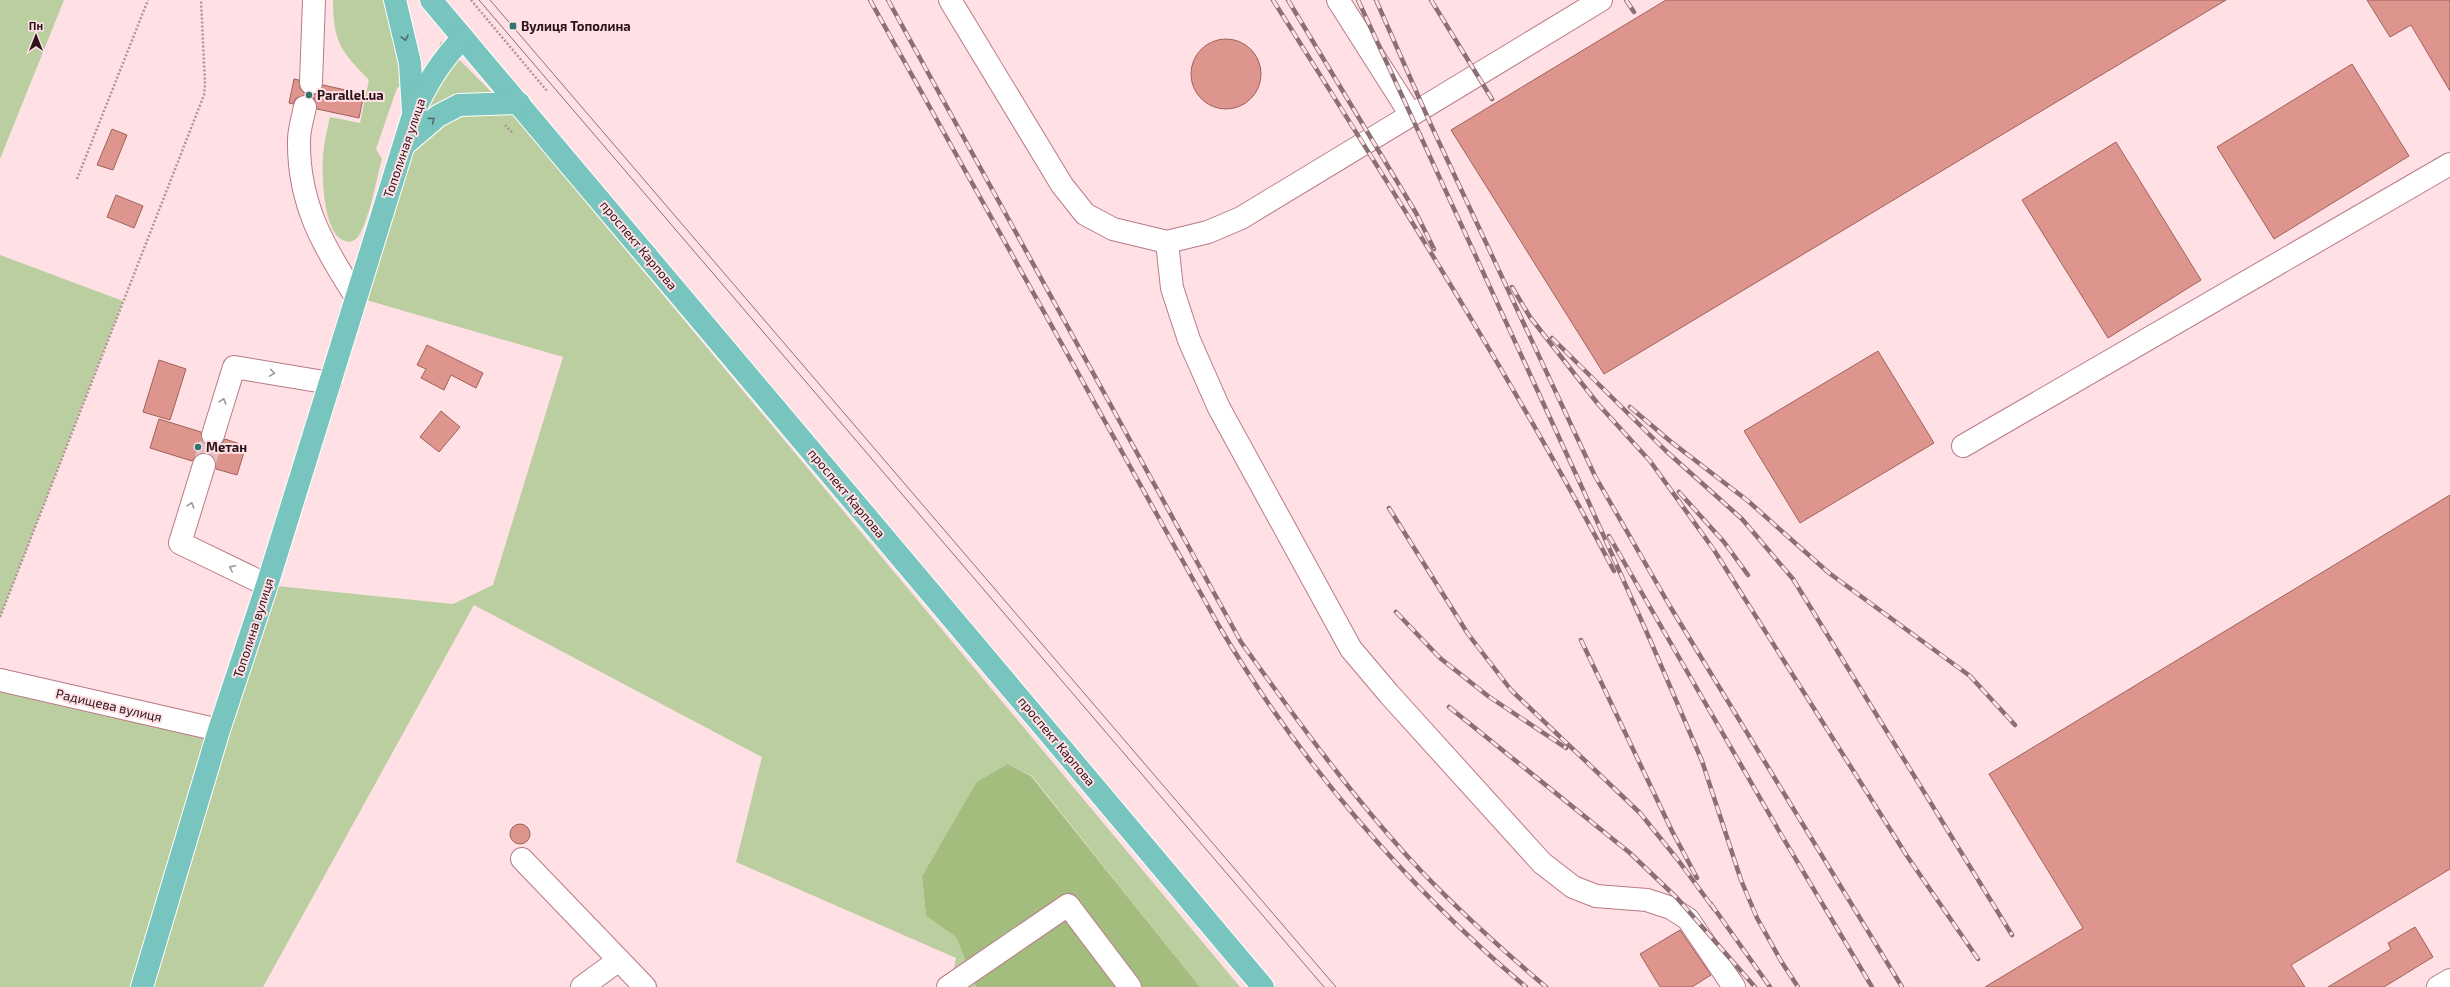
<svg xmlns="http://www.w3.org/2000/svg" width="2450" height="987" font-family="'Exo 2',sans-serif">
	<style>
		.green { fill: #bace9f }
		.forest { fill: #a3bd7e }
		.building { fill: #de958d; stroke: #a0615b }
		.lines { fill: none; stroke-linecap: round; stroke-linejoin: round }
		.minor-tunnel { stroke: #dec1c6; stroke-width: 22; stroke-dasharray: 22 11; stroke-linecap: butt }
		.minor-casing { stroke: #ba7986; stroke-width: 24 }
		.major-casing { stroke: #fff; stroke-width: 24 }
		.path { stroke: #b09499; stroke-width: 2.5; stroke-dasharray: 2 2; stroke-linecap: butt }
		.minor { stroke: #fff; stroke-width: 22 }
		.major { stroke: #78c4be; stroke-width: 22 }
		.tram { stroke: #8a6f74; stroke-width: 1 }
		.rail-casing { stroke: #8a6f74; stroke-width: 4.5 }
		.rail { stroke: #fee0e5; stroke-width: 3; stroke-dasharray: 9; stroke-linecap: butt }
		.oneway { stroke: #526c6c }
		.oneway2 { stroke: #a09598 }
		.poi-dot { fill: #2d756e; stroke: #fee0e5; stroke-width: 1.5 }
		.labels { text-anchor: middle; stroke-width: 4; stroke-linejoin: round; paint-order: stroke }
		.poi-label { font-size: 13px; font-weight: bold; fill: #2c1319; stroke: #fee0e5; text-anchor: start }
		.street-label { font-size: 13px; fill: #2c1319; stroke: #fee0e5 }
	</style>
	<rect width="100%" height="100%" fill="#fee0e5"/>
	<g class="green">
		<polygon points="0,0 64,0 0,159"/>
		<path d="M333 0H385L398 40 402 85 397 88 376 149 382 159C377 176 368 226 357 238 353 242 348 243 343 240 322 231 321 167 324 147 325 137 328 127 330 117L360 123 369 80C341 51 333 42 333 0Z"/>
		<polygon points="441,41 509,110 1240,987 1200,987 1032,776 1008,764 947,834 922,876 926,916 956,937 976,987 950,987 956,958 736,862 762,757 474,605 263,987 0,987 0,680 219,730 267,585 453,604 493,585 563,357 356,297 404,141"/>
		<polygon points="0,255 123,301 0,617"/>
	</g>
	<polygon class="forest" points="1008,764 1031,776 1200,987 976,987 956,937 926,916 922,876 977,782"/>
	<g class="building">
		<polygon points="1666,0 2226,0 1604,374 1451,130"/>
		<polygon points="2367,0 2450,0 2450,91 2411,25 2390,37"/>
		<circle cx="1226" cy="74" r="35"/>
		<polygon points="2352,64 2409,156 2274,239 2217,147"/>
		<polygon points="294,79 299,80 300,88 304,93 310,95 317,94 323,85 364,94 359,118 317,109 314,98 307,95 296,98 293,104 289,103"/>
		<polygon points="112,129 127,135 113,170 97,165"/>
		<polygon points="2116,142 2201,280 2108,338 2022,200"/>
		<polygon points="116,195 143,206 134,228 107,217"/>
		<polygon points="427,345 483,373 476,388 451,375 444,390 421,378 426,369 417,365"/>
		<polygon points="1878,351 1934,443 1800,523 1744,431"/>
		<polygon points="159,360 186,369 170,420 143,412"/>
		<polygon points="441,411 460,427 439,452 420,437"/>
		<polygon points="159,419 201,432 204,443 210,447 221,444 225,439 246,446 237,475 216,469 213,457 207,453 196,456 192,461 150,448"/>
		<polygon points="2450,495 2450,869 2291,965 2305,987 1985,987 2083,928 1989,774"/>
		<circle cx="520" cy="834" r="10"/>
		<polygon points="2415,927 2433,957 2384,987 2328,987 2391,949 2388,943"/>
		<polygon points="1680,930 1711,975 1692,987 1660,987 1640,954"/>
	</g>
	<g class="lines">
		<polyline class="minor-tunnel" points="204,465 213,435"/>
		<defs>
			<g id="minor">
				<polyline points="950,0 1062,185 1085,214 1113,229 1167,242 1208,232 1241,218 1601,0"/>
				<polyline points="1338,0 1411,115"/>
				<polyline points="311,83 314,0"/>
				<path d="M305 107C303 117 299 129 299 140 298 203 323 246 356 297"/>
				<polyline points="1167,242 1172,288 1189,340 1219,408 1351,649 1389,694 1542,863 1573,887 1596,896 1647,900 1671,908 1688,919 1734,987"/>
				<polyline points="213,435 234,367 330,383"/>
				<polyline points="1963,446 2450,164"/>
				<polyline points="204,465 180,543 267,585"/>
				<polyline points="0,680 219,730"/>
				<polyline points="522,859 645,987"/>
				<polyline points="582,987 619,960"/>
				<polyline points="948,987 1068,905 1130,987"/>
				<polyline points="2438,987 2450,980"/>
			</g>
			<g id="major">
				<polyline points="395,0 410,63 413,112"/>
				<polyline points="431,0 1263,987"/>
				<polyline points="404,145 438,116 459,105 519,103"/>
				<path d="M142 987 219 730 267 585 413 115C425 86 441 60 463 38"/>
			</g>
		</defs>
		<use href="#minor" class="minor-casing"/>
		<use href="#major" class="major-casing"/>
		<g class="path">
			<polyline points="471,0 547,91"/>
			<polyline points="505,125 513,133"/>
			<polyline points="77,179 148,0"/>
			<polyline points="0,617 204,95 205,84 201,0"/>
		</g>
		<use href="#minor" class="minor"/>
		<use href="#major" class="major"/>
		<g class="tram">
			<polyline points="479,0 1324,987"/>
			<polyline points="490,0 1336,987"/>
		</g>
		<defs>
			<g id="rail">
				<path d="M870 0 1219 626C1298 760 1407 887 1526 987"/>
				<path d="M888 0 1241 642C1294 716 1348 791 1409 858 1451 904 1498 946 1546 987"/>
				<path d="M1273 0C1391 188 1511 375 1614 571"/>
				<polyline points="1288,0 1416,213 1434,249"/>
				<polyline points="1358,0 1585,494 1651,642 1702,761 1741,880 1757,918 1781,961 1798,987"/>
				<polyline points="1376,0 1431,125 1595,476 1671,608 1902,987"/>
				<polyline points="1431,0 1492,99"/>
				<polyline points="1626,0 1634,12"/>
				<polyline points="1512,287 1530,317 1598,404 1650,461 1714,550 1907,856 1978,959"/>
				<polyline points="1552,338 1666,451 1742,519 1793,579 2012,935"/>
				<polyline points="1630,407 1670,441 1748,501 1829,573 1970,676 2015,725"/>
				<polyline points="1679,492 1724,542 1748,575"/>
				<polyline points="1389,508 1468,634 1511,690 1640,813 1678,860 1714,909"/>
				<polyline points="1609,536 1779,831 1872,987"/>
				<polyline points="1396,612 1440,658 1488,696 1566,748"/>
				<polyline points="1581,640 1672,831 1697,878"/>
				<polyline points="1449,707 1630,853 1677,898 1755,987"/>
				<polyline points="1711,904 1770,987"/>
			</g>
		</defs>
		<use href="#rail" class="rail-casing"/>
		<use href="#rail" class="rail"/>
	</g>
	<defs><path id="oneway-chevron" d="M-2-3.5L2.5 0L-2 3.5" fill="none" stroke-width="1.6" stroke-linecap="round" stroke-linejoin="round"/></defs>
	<g class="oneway">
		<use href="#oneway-chevron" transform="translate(405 38) rotate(77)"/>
		<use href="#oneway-chevron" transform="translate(432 120) rotate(-37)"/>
	</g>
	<g class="oneway2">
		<use href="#oneway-chevron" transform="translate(272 373) rotate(9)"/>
		<use href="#oneway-chevron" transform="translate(223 401) rotate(-73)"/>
		<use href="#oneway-chevron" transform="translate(191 505) rotate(-73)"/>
		<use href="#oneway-chevron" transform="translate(232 568) rotate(-154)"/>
	</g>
	<g class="poi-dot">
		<rect x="509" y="22" width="8" height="8" rx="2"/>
		<circle cx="309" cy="95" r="4"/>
		<circle cx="198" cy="447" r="4"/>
	</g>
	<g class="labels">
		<g class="poi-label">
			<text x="521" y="31">Вулиця Тополина</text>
			<text x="317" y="100">Parallel.ua</text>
			<text x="206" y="452">Метан</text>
		</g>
		<g class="street-label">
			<text transform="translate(404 148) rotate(-71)" y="5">Тополиная улица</text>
			<text transform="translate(639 245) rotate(50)" y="5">проспект Карпова</text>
			<text transform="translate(847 493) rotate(50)" y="5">проспект Карпова</text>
			<text transform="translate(253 628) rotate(-72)" y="5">Тополина вулиця</text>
			<text transform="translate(109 705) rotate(13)" y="5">Радищева вулиця</text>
			<text transform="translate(1057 741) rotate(50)" y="5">проспект Карпова</text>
		</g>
	</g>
	<g transform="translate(36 36)" stroke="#fee0e5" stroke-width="3" paint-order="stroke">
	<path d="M0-3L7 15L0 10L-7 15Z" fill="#2c1319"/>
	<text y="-6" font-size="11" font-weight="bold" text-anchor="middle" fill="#2c1319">Пн</text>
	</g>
</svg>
